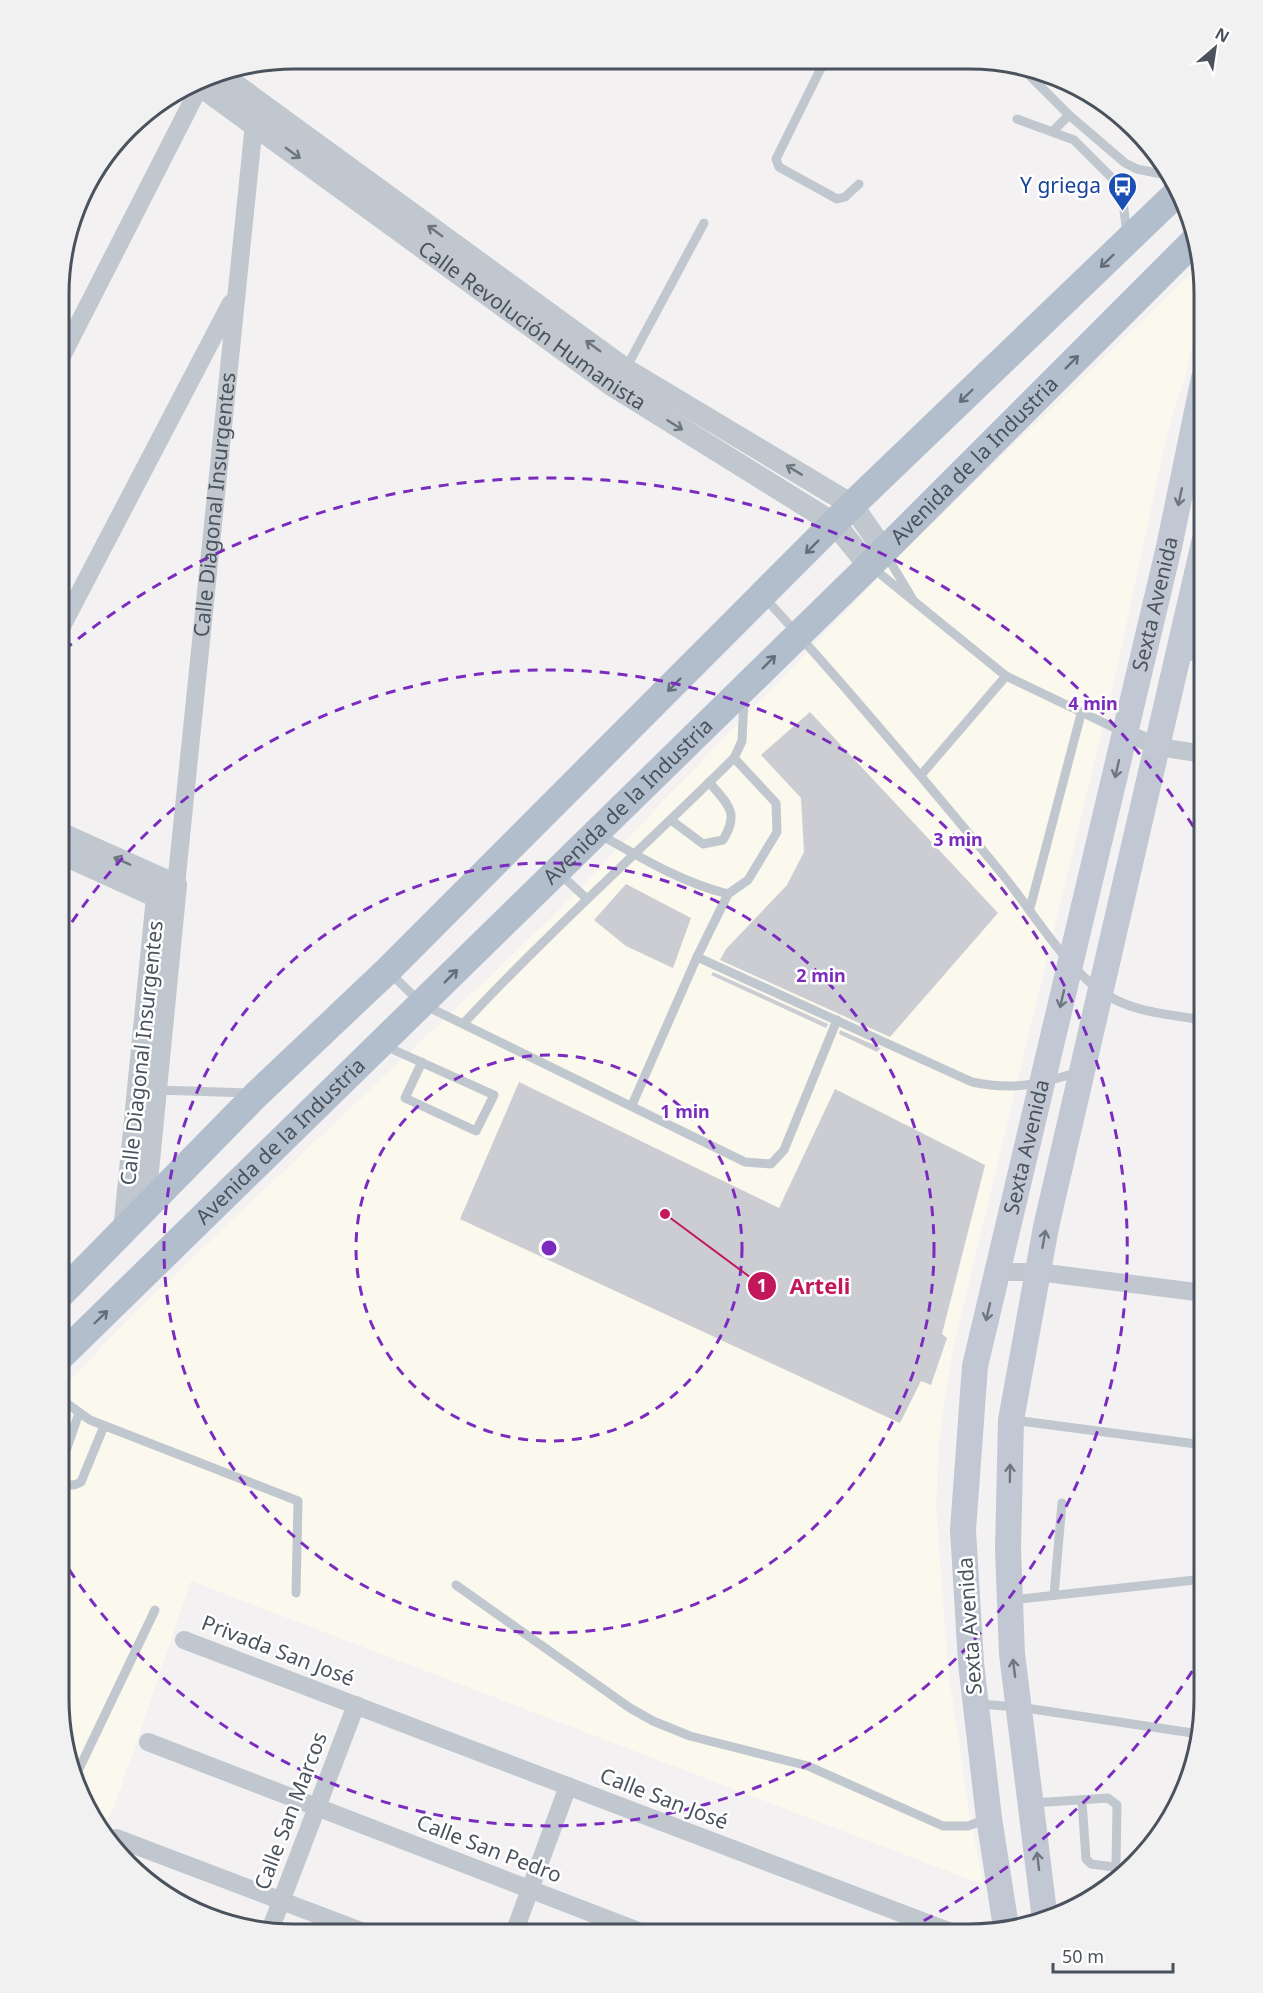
<svg xmlns="http://www.w3.org/2000/svg" width="1263" height="1993" font-family="'Noto Sans',sans-serif">
	<style>
		.commercial { fill: #fbf8ed }
		.building { fill: #cbcdd3 }
		.lines { fill: none; stroke-linecap: round; stroke-linejoin: round }
		.service { stroke: #c0c7ce; stroke-width: 9 }
		.minor { stroke: #c0c7ce; stroke-width: 18 }
		.tertiary { stroke: #c0c7ce; stroke-width: 22 }
		.secondary { stroke: #c1c8d3; stroke-width: 26 }
		.primary { stroke: #b3becd; stroke-width: 28 }
		.oneway { stroke: #6d767f }
		.oneway2 { stroke: #646e79 }
		.oneway3 { stroke: #6e7680 }
		.ring { fill: none; stroke: #7b2cbf; stroke-width: 3; stroke-dasharray: 10 8 }
		.labels { text-anchor: middle; stroke-width: 5; stroke-linejoin: round; paint-order: stroke }
		.transit-label { font-size: 21px; fill: #164399; stroke: #fff; text-anchor: end }
		.street-label { font-size: 21px; fill: #4a535d; stroke: #fff }
		.rim { fill: none; stroke: #4a535d; stroke-width: 3 }
		.centre { fill: #7b2cbf; stroke: #fff; stroke-width: 3 }
		.ring-label { font-size: 18px; text-anchor: middle; font-weight: bold; fill: #7b2cbf; stroke: #fff; stroke-width: 5; stroke-linejoin: round; paint-order: stroke }
		.leader { fill: none; stroke: #c2185b; stroke-width: 2 }
		.callout-dot { fill: #c2185b; stroke: #fff; stroke-width: 2 }
		.mark-label { font-size: 18px; text-anchor: middle; font-weight: bold; fill: #fff }
		.callout-label { font-size: 22px; text-anchor: middle; font-weight: bold; fill: #c2185b; stroke: #fff; stroke-width: 5; stroke-linejoin: round; paint-order: stroke }
	</style>
	<rect width="100%" height="100%" fill="#f3f1f1"/>
	<polygon class="commercial" points="1199,266 1204,293 1188,366 1166,438 1118,664 952,1353 939,1441 936,1506 948,1668 969,1813 984,1885 191,1581 114,1808 101,1832 76,1789 59,1699 59,1392 131,1316 548,921 907,548"/>
	<g class="building">
		<polygon points="810,712 998,913 890,1037 720,960 726,949 787,885 804,852 801,798 761,755"/>
		<polygon points="626,884 691,918 673,968 626,946 594,920"/>
		<polygon points="713,972 828,1024 826,1028 711,975"/>
		<polygon points="840,1030 881,1048 877,1052 839,1034"/>
		<polygon points="519,1082 779,1208 835,1089 985,1165 942,1334 947,1338 931,1385 921,1381 900,1423 460,1219"/>
	</g>
	<g class="lines">
		<g class="service">
			<polyline points="825,60 776,159 779,167 837,199 845,197 859,184"/>
			<polyline points="1020,66 1069,115 1125,163 1137,169 1171,176"/>
			<polyline points="1017,119 1074,140 1114,180 1122,194 1127,234"/>
			<polyline points="1053,131 1069,115"/>
			<polyline points="625,370 704,223"/>
			<polyline points="885,553 912,598"/>
			<polyline points="873,568 1006,676 1123,732"/>
			<path d="M765 598C846 686 923 778 999 870 1028 905 1065 967 1101 991 1131 1013 1168 1014 1204 1020"/>
			<path d="M744 698 742 741 734 758C644 847 549 932 463 1024L745 1162 771 1164 784 1150 837 1020"/>
			<polyline points="921,775 1006,676"/>
			<path d="M671 820 703 844 723 840C740 812 728 805 709 782"/>
			<path d="M599 834C639 857 683 883 728 894L748 880 777 832 776 803 734 758"/>
			<polyline points="559,873 586,898"/>
			<polyline points="1030,908 1081,714"/>
			<path d="M697 957 972 1082C1014 1091 1039 1084 1079 1072"/>
			<polyline points="389,972 422,1004 463,1024"/>
			<polyline points="383,1045 494,1095 476,1131 405,1098 422,1062"/>
			<polyline points="157,1090 250,1093"/>
			<polyline points="632,1105 697,957 728,894"/>
			<polyline points="59,1398 90,1420 298,1501 296,1593"/>
			<polyline points="1013,1420 1204,1445"/>
			<polyline points="59,1471 79,1413"/>
			<path d="M59 1479C66 1486 72 1487 81 1482L104 1426"/>
			<polyline points="456,1585 630,1708 653,1721 690,1736 808,1766 943,1826 968,1826 987,1819"/>
			<polyline points="1054,1595 1062,1503"/>
			<polyline points="1012,1600 1204,1579"/>
			<polyline points="979,1704 1019,1707 1199,1734"/>
			<polyline points="73,1770 77,1773 155,1610"/>
			<polyline points="1033,1803 1108,1798 1117,1805 1116,1863 1114,1867 1091,1864 1086,1859 1082,1801"/>
		</g>
		<g class="minor">
			<polyline points="60,360 200,86"/>
			<polyline points="60,630 231,303"/>
			<polyline points="1125,733 1159,747 1204,754"/>
			<path id="s1" d="M167 891 176 885 254 124"/>
			<polyline points="998,1272 1038,1272 1204,1293"/>
			<polyline points="184,1640 956,1934"/>
			<polyline points="148,1742 646,1934"/>
			<polyline points="116,1838 366,1933"/>
			<polyline points="269,1933 356,1705"/>
			<polyline points="514,1933 568,1786"/>
		</g>
		<g class="tertiary">
			<polyline points="219,73 625,369 852,505 883,549"/>
			<path id="s2" d="M195 82 613 386 835 524 869 566"/>
			<polyline points="1182,648 1204,652"/>
			<polyline points="60,833 176,885 144,1212"/>
			<polyline points="60,853 157,897 124,1231"/>
		</g>
		<g class="secondary">
			<polyline points="1045,1920 1012,1654 1008,1549 1011,1420 1046,1227 1204,543"/>
			<path id="s3" d="M1006 1927 989 1818 971 1663 963 1530 975 1366 1169 547 1204 378"/>
		</g>
		<g class="primary">
			<polyline points="59,1296 257,1094 388,970 852,505 1179,191"/>
			<path id="s4" d="M59 1358 869 566 1194 241"/>
		</g>
	</g>
	<defs><path id="oneway-shaft" d="M-6 0H5M1.5-3L5.5 0L1.5 3" fill="none" stroke-width="1.6" stroke-linecap="round" stroke-linejoin="round" transform="scale(1.5)"/></defs>
	<g class="oneway">
		<use href="#oneway-shaft" transform="translate(293 153) rotate(36)"/>
		<use href="#oneway-shaft" transform="translate(435 231) rotate(-144)"/>
		<use href="#oneway-shaft" transform="translate(593 346) rotate(-144)"/>
		<use href="#oneway-shaft" transform="translate(675 425) rotate(32)"/>
		<use href="#oneway-shaft" transform="translate(794 470) rotate(-149)"/>
		<use href="#oneway-shaft" transform="translate(122 861) rotate(-156)"/>
	</g>
	<g class="oneway2">
		<use href="#oneway-shaft" transform="translate(1107 261) rotate(136)"/>
		<use href="#oneway-shaft" transform="translate(1072 362) rotate(-45)"/>
		<use href="#oneway-shaft" transform="translate(966 396) rotate(136)"/>
		<use href="#oneway-shaft" transform="translate(812 547) rotate(135)"/>
		<use href="#oneway-shaft" transform="translate(769 662) rotate(-45)"/>
		<use href="#oneway-shaft" transform="translate(674 685) rotate(135)"/>
		<use href="#oneway-shaft" transform="translate(451 976) rotate(-45)"/>
		<use href="#oneway-shaft" transform="translate(101 1317) rotate(-44)"/>
	</g>
	<g class="oneway3">
		<use href="#oneway-shaft" transform="translate(1180 497) rotate(102)"/>
		<use href="#oneway-shaft" transform="translate(1117 769) rotate(103)"/>
		<use href="#oneway-shaft" transform="translate(1062 999) rotate(103)"/>
		<use href="#oneway-shaft" transform="translate(1044 1239) rotate(-80)"/>
		<use href="#oneway-shaft" transform="translate(988 1312) rotate(103)"/>
		<use href="#oneway-shaft" transform="translate(1010 1473) rotate(-89)"/>
		<use href="#oneway-shaft" transform="translate(1014 1668) rotate(-97)"/>
		<use href="#oneway-shaft" transform="translate(1038 1861) rotate(-97)"/>
	</g>
	<g class="ring">
		<circle cx="549" cy="1248" r="193"/>
		<circle cx="549" cy="1248" r="385"/>
		<path d="M62 937A578 578 0 1 1 59 1554"/>
		<path d="M1202 1656A770 770 0 0 1 899 1934M64 650A770 770 0 0 1 1202 840"/>
	</g>
	<defs>
		<symbol id="bus-pin" viewBox="-11 -11 22 30"><path d="M0 17L-7.5 6A9.5 9.5 0 1 1 7.5 6Z" fill="#1a4fb4" stroke="#fff"/><path d="M-5-6H5V4H4V6H2V4H-2V6H-4V4H-5ZM-3.5-4V0h7V-4ZM-3.5 1.2v1.5H-2V1.2ZM2 1.2v1.5H3.5V1.2Z" fill="#fff"/></symbol>
	</defs>
	<g fill-rule="evenodd">
		<use href="#bus-pin" x="1106" y="170" width="33" height="45"/>
	</g>
	<g class="labels">
		<g class="transit-label">
			<text x="1101" y="193">Y griega</text>
		</g>
		<g class="street-label">
			<text dy="7" stroke="none"><textPath href="#s2" startOffset="416">Calle Revolución Humanista</textPath></text>
			<text dy="7" stroke="none"><textPath href="#s4" startOffset="1282">Avenida de la Industria</textPath></text>
			<text dy="7" stroke="none"><textPath href="#s1" startOffset="393">Calle Diagonal Insurgentes</textPath></text>
			<text dy="7" stroke="none"><textPath href="#s3" startOffset="1347">Sexta Avenida</textPath></text>
			<text dy="7" stroke="none"><textPath href="#s4" startOffset="796">Avenida de la Industria</textPath></text>
			<text transform="translate(142 1053) rotate(-84)" y="7">Calle Diagonal Insurgentes</text>
			<text dy="7" stroke="none"><textPath href="#s4" startOffset="310">Avenida de la Industria</textPath></text>
			<text dy="7" stroke="none"><textPath href="#s3" startOffset="789">Sexta Avenida</textPath></text>
			<text transform="translate(970 1626) rotate(-94)" y="7">Sexta Avenida</text>
			<text transform="translate(278 1651) rotate(21)" y="7">Privada San José</text>
			<text transform="translate(664 1799) rotate(21)" y="7">Calle San José</text>
			<text transform="translate(291 1811) rotate(-69)" y="7">Calle San Marcos</text>
			<text transform="translate(489 1849) rotate(21)" y="7">Calle San Pedro</text>
		</g>
	</g>
	<path d="M0 0H1263V1993H0ZM294 69H969A225 225 0 0 1 1194 294V1699A225 225 0 0 1 969 1924H294A225 225 0 0 1 69 1699V294A225 225 0 0 1 294 69Z" fill="#f1f1f2" fill-rule="evenodd"/>
	<path class="rim" d="M294 69H969A225 225 0 0 1 1194 294V1699A225 225 0 0 1 969 1924H294A225 225 0 0 1 69 1699V294A225 225 0 0 1 294 69Z"/>
	<circle cx="549" cy="1248" r="9" class="centre"/>
	<g class="ring-label">
		<text x="1093" y="710">4 min</text>
		<text x="958" y="846">3 min</text>
		<text x="821" y="982">2 min</text>
		<text x="685" y="1118">1 min</text>
	</g>
	<path class="leader" d="M665 1214L762 1286"/>
	<g class="callout-dot">
		<circle cx="665" cy="1214" r="6"/>
		<circle cx="762" cy="1286" r="15"/>
	</g>
	<g class="mark-label">
		<text x="762" y="1292">1</text>
	</g>
	<g class="callout-label">
		<text x="820" y="1294">Arteli</text>
	</g>
	<g transform="translate(1215 48) rotate(29)" stroke="#ffffff" stroke-width="4.5" paint-order="stroke">
	<path d="M0-4.5L10 22L0 15L-10 22Z" fill="#4a535d"/>
	<text y="-9" font-size="16" font-weight="bold" text-anchor="middle" fill="#4a535d">N</text>
	</g>
	<path d="M1053 1963v9h120v-9" fill="none" stroke="#4a535d" stroke-width="3"/>
	<text x="1062" y="1963" font-size="18" fill="#4a535d" stroke="#ffffff" stroke-width="4.5" paint-order="stroke">50 m</text>
</svg>
